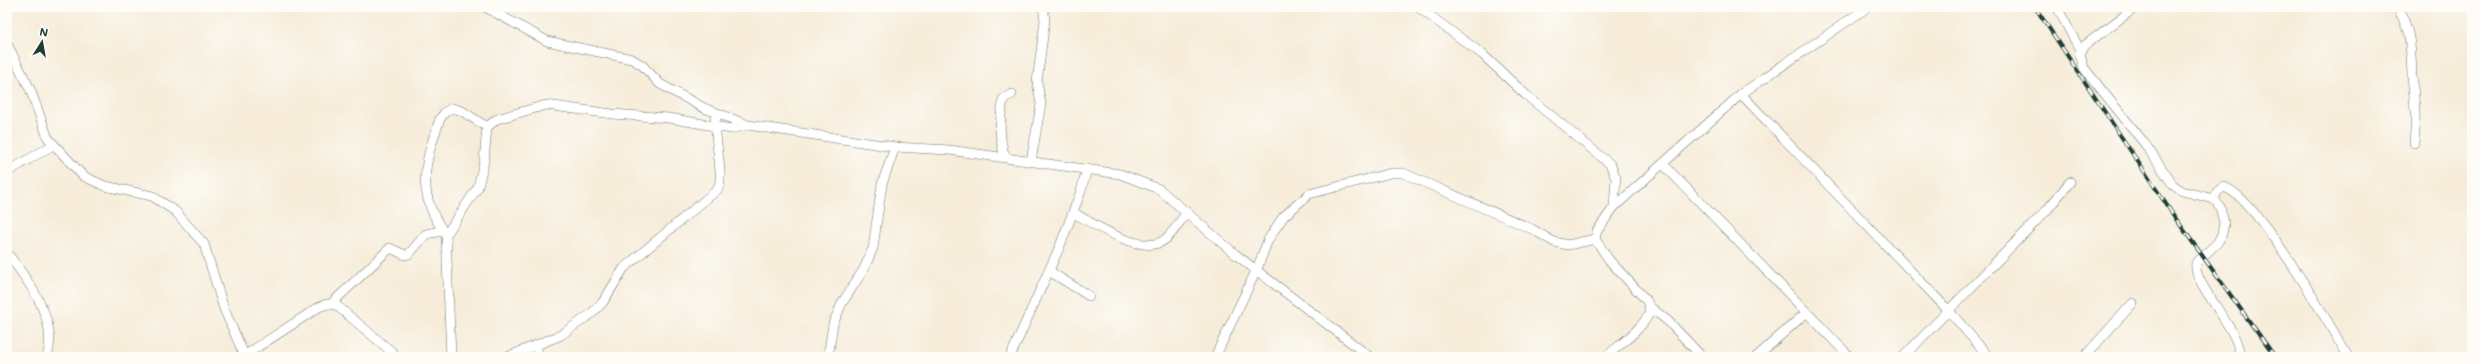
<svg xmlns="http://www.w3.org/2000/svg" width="2479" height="364" font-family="Mali,sans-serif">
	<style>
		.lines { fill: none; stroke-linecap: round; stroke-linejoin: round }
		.minor-casing { stroke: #6a7a6e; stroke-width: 10 }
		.minor { stroke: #fff; stroke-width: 9 }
		.rail-casing { stroke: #1f3d34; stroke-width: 4 }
		.rail { stroke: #fdfcf7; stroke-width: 2.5; stroke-dasharray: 8; stroke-linecap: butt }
	</style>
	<rect width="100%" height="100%" fill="#fdfcf7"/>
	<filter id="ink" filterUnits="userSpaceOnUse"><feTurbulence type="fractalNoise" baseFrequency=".025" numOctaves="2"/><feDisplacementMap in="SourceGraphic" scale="8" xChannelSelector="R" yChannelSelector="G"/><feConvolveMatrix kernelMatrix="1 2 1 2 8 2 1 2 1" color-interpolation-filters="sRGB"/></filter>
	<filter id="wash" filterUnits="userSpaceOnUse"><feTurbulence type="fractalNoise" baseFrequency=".012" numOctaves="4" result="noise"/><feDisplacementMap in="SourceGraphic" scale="16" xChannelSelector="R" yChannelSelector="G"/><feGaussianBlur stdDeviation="0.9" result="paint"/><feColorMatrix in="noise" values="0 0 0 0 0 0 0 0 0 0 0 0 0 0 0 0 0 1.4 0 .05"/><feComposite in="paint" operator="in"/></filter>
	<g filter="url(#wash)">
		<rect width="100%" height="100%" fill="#f6ecd9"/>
	</g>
	<g filter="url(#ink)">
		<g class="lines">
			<defs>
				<g id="minor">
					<polyline points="485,7 547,41 632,59 642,65 660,84 704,108 748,125 895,147 949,150 1120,174 1159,189 1235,254 1370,357"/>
					<path d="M1418 7 1482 54 1526 95 1610 164 1616 178 1614 207 1597 231 1595 239 1609 260 1646 300C1649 305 1651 309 1649 314 1640 331 1619 345 1606 357"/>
					<polyline points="2057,7 2081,52"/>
					<path d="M2136 7 2085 45 2080 55 2084 68 2145 144 2173 185 2182 191 2214 199 2220 207 2224 223 2222 234 2218 242 2196 263C2192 284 2239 327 2240 357"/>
					<path d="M2397 7C2411 29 2411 50 2412 75 2414 100 2417 118 2414 143"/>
					<polyline points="7,44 30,89 48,138 83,176 105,186 152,196 175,211 204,244 224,309 245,357"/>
					<polyline points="1741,94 1949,311 1989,357"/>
					<polyline points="487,127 497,119 546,105 612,114 669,118 731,129 748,125"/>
					<path d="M1005 157C998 134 1000 122 1003 99L1012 94"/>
					<polyline points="1031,161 1041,104 1037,82 1045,20 1043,7"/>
					<polyline points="1664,165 1850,357"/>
					<polyline points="7,172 53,145"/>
					<path d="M2214 199 2217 192 2223 187C2254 193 2330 325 2348 357"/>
					<polyline points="1614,207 1741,94 1868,7"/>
					<path d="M1074 213C1093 224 1138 253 1161 242 1171 237 1180 221 1187 212"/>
					<path d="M446 235C415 193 424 164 440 119L445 112 452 108 462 111 487 127 484 161 478 187 446 235 451 357"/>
					<path d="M7 253C28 280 59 321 47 357"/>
					<polyline points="1049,271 1089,296"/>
					<polyline points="331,304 390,248 405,255 409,254 426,234 443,231"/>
					<polyline points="1650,307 1669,322 1702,357"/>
					<polyline points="536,346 539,357"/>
					<polyline points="244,356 319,307 327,304 336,305 398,357"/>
					<path d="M507 357 561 335 591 314 603 302 624 268 718 189C725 174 712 134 716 113"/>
					<polyline points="828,357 833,324 842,303 864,269 873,248 882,184 895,147"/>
					<polyline points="1010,357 1060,246 1081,191 1087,169"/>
					<polyline points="1215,357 1257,269 1268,240 1283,217 1309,194 1391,173 1403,173 1532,229 1554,242 1568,245 1595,239"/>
					<polyline points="1756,357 1807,312"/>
					<polyline points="1903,357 2047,210 2070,182"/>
					<polyline points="2084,357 2133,303"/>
				</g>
			</defs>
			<use href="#minor" class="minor-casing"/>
			<use href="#minor" class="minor"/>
			<defs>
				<polyline id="rail" points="2035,7 2176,219 2275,357"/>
			</defs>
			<use href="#rail" class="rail-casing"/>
			<use href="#rail" class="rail"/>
		</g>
	</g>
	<rect width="2479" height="364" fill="none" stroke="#fdfcf7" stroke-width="24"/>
	<g transform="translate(42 42) rotate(11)" stroke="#fdfcf7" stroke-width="3" paint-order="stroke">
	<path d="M0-3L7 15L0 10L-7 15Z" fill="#1f3d34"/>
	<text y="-6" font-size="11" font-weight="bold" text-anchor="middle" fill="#1f3d34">N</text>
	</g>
</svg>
